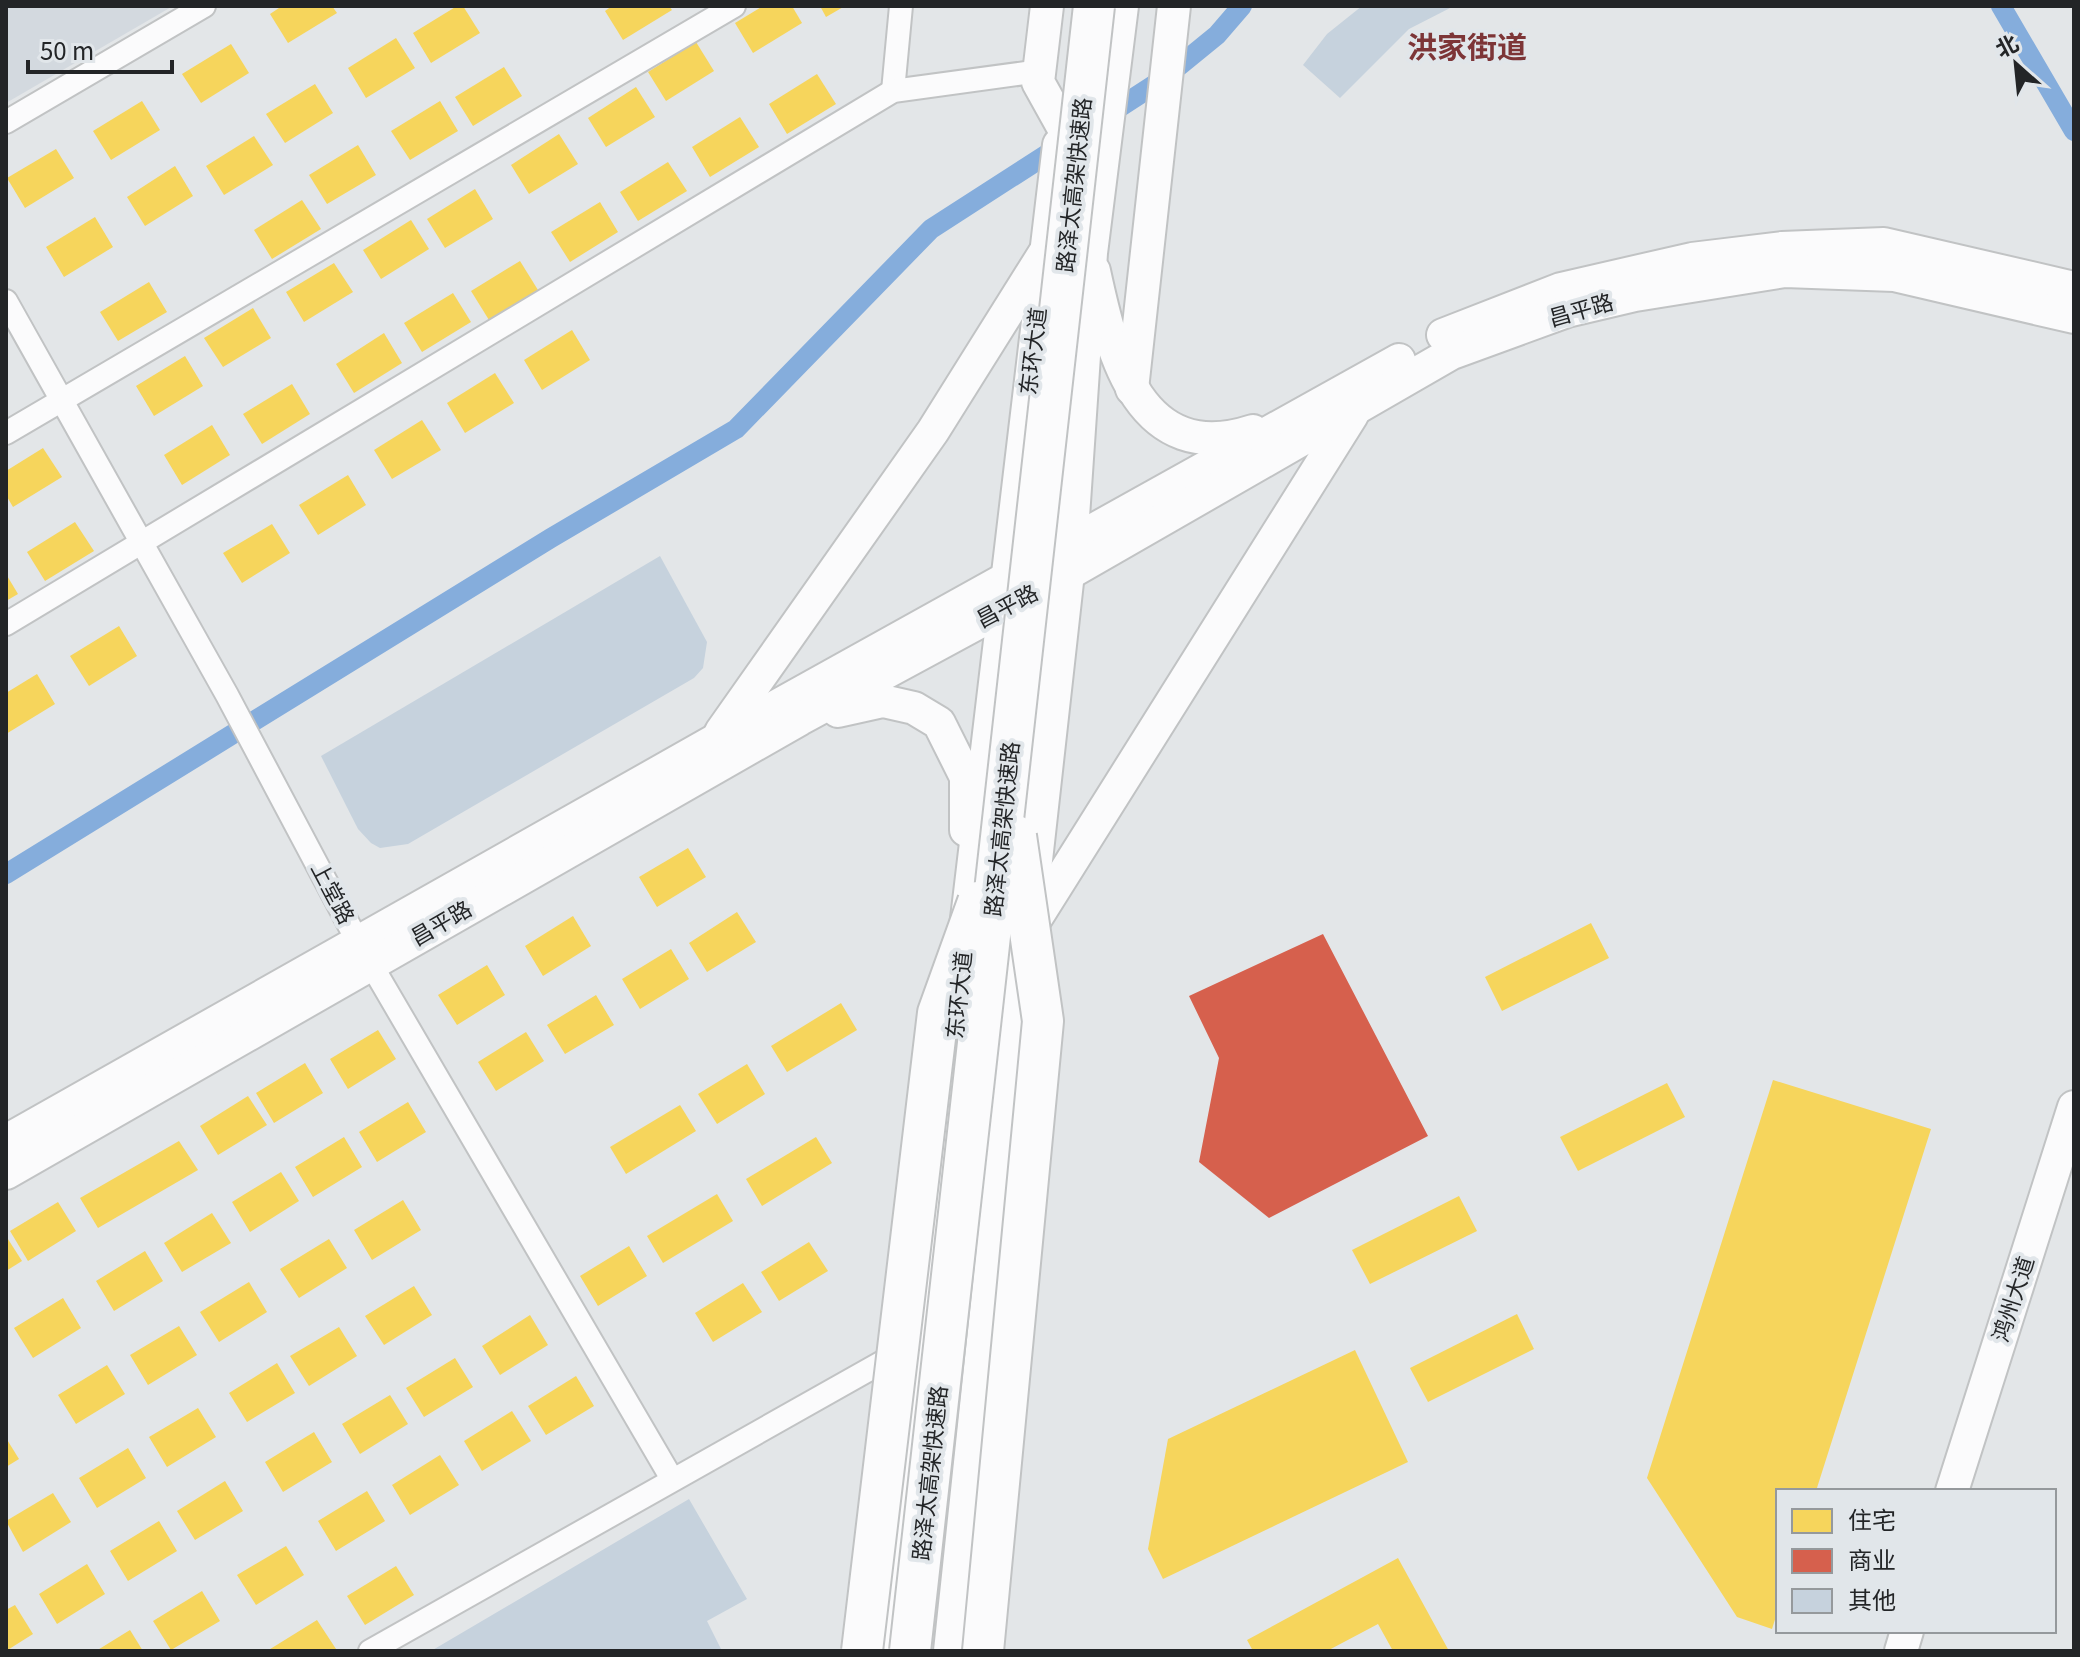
<svg xmlns="http://www.w3.org/2000/svg" width="2080" height="1657" font-family="Georgia,'Noto Sans SC',serif">
	<style>
		.built { fill: #d3d9df }
		.homes { fill: #f6d55c }
		.shops { fill: #d6604d }
		.lines { fill: none; stroke-linecap: round; stroke-linejoin: round }
		.canal { stroke: #85addc; stroke-width: 20 }
		.building { fill: #c6d2dd }
		.street-casing { stroke: #c1c3c4; stroke-width: 26 }
		.secondary-casing { stroke: #c1c3c4; stroke-width: 36 }
		.primary-casing { stroke: #c1c3c4; stroke-width: 38 }
		.street { stroke: #fbfbfc; stroke-width: 22 }
		.secondary { stroke: #fbfbfc; stroke-width: 32 }
		.primary { stroke: #fbfbfc; stroke-width: 34 }
		.highway-bridge-casing { stroke: #c1c3c4; stroke-width: 44; stroke-linecap: butt }
		.highway-bridge { stroke: #fbfbfc; stroke-width: 40 }
		.labels { text-anchor: middle; stroke-width: 8; stroke-linejoin: round; paint-order: stroke }
		.street-label { font-size: 22px; fill: #232527; stroke: #e1e6ea }
		.district-label { font-size: 30px; font-weight: bold; fill: #7d3537; stroke: #e1e6ea }
	</style>
	<rect width="100%" height="100%" fill="#e3e6e8"/>
	<polygon class="built" points="6,6 173,6 6,103"/>
	<g class="homes">
		<polygon points="282,6 332,6 337,13 288,43 270,14"/>
		<polygon points="457,6 463,6 480,33 431,63 413,33"/>
		<polygon points="612,6 669,6 672,10 623,40 605,11"/>
		<polygon points="763,6 792,6 802,23 753,53 735,23"/>
		<polygon points="820,6 845,6 826,17"/>
		<polygon points="396,38 415,68 366,98 348,68"/>
		<polygon points="696,42 714,71 666,101 648,72"/>
		<polygon points="231,44 249,73 201,103 182,74"/>
		<polygon points="504,67 522,96 473,126 455,97"/>
		<polygon points="817,74 836,104 787,134 769,104"/>
		<polygon points="315,84 333,113 285,143 266,114"/>
		<polygon points="636,87 655,117 606,147 588,118"/>
		<polygon points="142,101 160,130 111,160 93,131"/>
		<polygon points="440,101 458,131 410,160 391,131"/>
		<polygon points="740,117 759,147 710,177 692,147"/>
		<polygon points="559,134 578,164 529,194 511,165"/>
		<polygon points="254,136 273,165 224,195 206,166"/>
		<polygon points="358,145 376,175 327,204 309,175"/>
		<polygon points="56,149 74,178 25,208 7,178"/>
		<polygon points="668,162 687,191 638,221 620,192"/>
		<polygon points="175,166 193,196 145,226 127,197"/>
		<polygon points="475,189 493,219 445,248 427,219"/>
		<polygon points="302,200 321,229 272,259 254,230"/>
		<polygon points="600,202 618,232 570,262 551,232"/>
		<polygon points="95,217 113,247 64,277 46,247"/>
		<polygon points="411,220 429,249 381,279 363,250"/>
		<polygon points="520,261 538,290 489,320 471,291"/>
		<polygon points="334,263 353,292 304,322 286,292"/>
		<polygon points="149,282 167,312 118,341 100,312"/>
		<polygon points="453,293 471,322 422,352 404,323"/>
		<polygon points="253,308 271,338 223,367 204,338"/>
		<polygon points="572,330 590,360 542,390 524,360"/>
		<polygon points="384,333 402,363 354,393 336,364"/>
		<polygon points="185,356 203,386 154,416 136,386"/>
		<polygon points="495,373 514,403 465,433 447,403"/>
		<polygon points="292,384 310,414 262,444 243,414"/>
		<polygon points="422,420 441,450 392,479 374,450"/>
		<polygon points="212,425 230,455 182,485 164,455"/>
		<polygon points="43,448 62,477 13,507 6,495 6,471"/>
		<polygon points="348,475 366,505 318,535 299,505"/>
		<polygon points="75,522 94,551 45,581 27,552"/>
		<polygon points="272,524 290,553 242,583 223,553"/>
		<polygon points="6,574 18,594 6,601"/>
		<polygon points="119,626 137,656 89,686 70,656"/>
		<polygon points="37,674 55,704 6,734 6,693"/>
		<polygon points="688,848 706,877 657,907 639,877"/>
		<polygon points="737,912 756,942 707,972 689,943"/>
		<polygon points="573,916 591,946 543,976 525,946"/>
		<polygon points="1591,923 1609,958 1502,1011 1485,977"/>
		<polygon points="671,949 689,979 640,1009 622,979"/>
		<polygon points="487,965 505,995 457,1025 438,995"/>
		<polygon points="596,995 614,1025 565,1054 547,1025"/>
		<polygon points="841,1003 857,1030 787,1072 771,1046"/>
		<polygon points="378,1030 396,1059 348,1089 330,1059"/>
		<polygon points="526,1032 544,1061 496,1091 478,1062"/>
		<polygon points="305,1063 323,1093 274,1123 256,1093"/>
		<polygon points="747,1064 765,1094 717,1124 698,1094"/>
		<polygon points="1773,1080 1931,1129 1816,1491 1778,1491 1778,1610 1772,1629 1737,1617 1647,1478"/>
		<polygon points="1667,1083 1685,1117 1578,1171 1560,1137"/>
		<polygon points="248,1096 267,1125 218,1155 200,1126"/>
		<polygon points="408,1102 426,1132 377,1162 359,1132"/>
		<polygon points="680,1105 696,1131 626,1174 610,1147"/>
		<polygon points="344,1137 362,1167 313,1197 295,1167"/>
		<polygon points="816,1137 832,1163 762,1206 746,1179"/>
		<polygon points="179,1141 198,1170 98,1228 80,1198"/>
		<polygon points="281,1172 299,1201 250,1232 232,1202"/>
		<polygon points="717,1194 733,1221 663,1263 647,1236"/>
		<polygon points="1459,1196 1477,1231 1370,1284 1352,1250"/>
		<polygon points="403,1200 421,1230 372,1260 354,1230"/>
		<polygon points="58,1202 76,1231 28,1261 10,1231"/>
		<polygon points="212,1213 231,1243 182,1272 164,1243"/>
		<polygon points="6,1236 22,1261 6,1271"/>
		<polygon points="329,1239 347,1268 299,1298 280,1269"/>
		<polygon points="809,1242 828,1271 779,1301 761,1272"/>
		<polygon points="629,1246 647,1276 598,1306 580,1276"/>
		<polygon points="145,1251 163,1281 114,1311 96,1281"/>
		<polygon points="249,1282 267,1312 219,1342 200,1312"/>
		<polygon points="743,1283 762,1312 713,1342 695,1313"/>
		<polygon points="414,1286 432,1315 384,1345 365,1316"/>
		<polygon points="63,1298 81,1328 33,1358 14,1328"/>
		<polygon points="1517,1314 1534,1349 1428,1402 1410,1368"/>
		<polygon points="530,1315 548,1345 500,1375 482,1346"/>
		<polygon points="179,1326 197,1355 148,1385 130,1355"/>
		<polygon points="339,1327 357,1356 309,1386 290,1356"/>
		<polygon points="1355,1350 1408,1462 1163,1579 1148,1549 1168,1439"/>
		<polygon points="455,1358 473,1387 424,1417 406,1388"/>
		<polygon points="277,1363 295,1393 247,1422 229,1393"/>
		<polygon points="107,1365 125,1394 76,1424 58,1395"/>
		<polygon points="576,1376 594,1406 546,1435 528,1406"/>
		<polygon points="390,1395 408,1424 360,1454 342,1424"/>
		<polygon points="198,1408 216,1437 167,1467 149,1437"/>
		<polygon points="512,1411 531,1441 482,1471 464,1441"/>
		<polygon points="314,1432 332,1462 283,1492 265,1462"/>
		<polygon points="6,1438 19,1459 6,1467"/>
		<polygon points="128,1448 146,1478 97,1508 79,1478"/>
		<polygon points="440,1455 459,1485 410,1515 392,1485"/>
		<polygon points="225,1481 243,1511 195,1540 177,1511"/>
		<polygon points="367,1491 385,1521 336,1551 318,1521"/>
		<polygon points="53,1493 71,1522 23,1552 6,1521"/>
		<polygon points="159,1521 177,1551 128,1581 110,1551"/>
		<polygon points="286,1546 304,1575 256,1605 237,1575"/>
		<polygon points="1398,1558 1449,1651 1393,1651 1378,1624 1327,1651 1253,1651 1247,1640"/>
		<polygon points="87,1564 105,1594 57,1624 39,1594"/>
		<polygon points="396,1566 414,1595 365,1625 347,1596"/>
		<polygon points="202,1591 220,1621 171,1650 153,1621"/>
		<polygon points="15,1605 33,1634 6,1651 6,1610"/>
		<polygon points="317,1620 336,1649 267,1651"/>
		<polygon points="130,1630 143,1651 96,1651"/>
	</g>
	<polygon class="shops" points="1323,934 1428,1136 1269,1218 1199,1162 1219,1058 1189,996"/>
	<g class="lines">
		<g class="canal">
			<polyline points="2001,6 2074,131"/>
			<polyline points="1179,66 1217,35 1242,6"/>
			<polyline points="1103,118 1157,83"/>
			<polyline points="6,874 551,538 736,429 931,229 1063,144"/>
		</g>
	</g>
	<g class="building">
		<polygon points="1362,6 1454,6 1409,29 1340,98 1303,65 1327,34"/>
		<polygon points="660,556 707,642 703,668 694,678 408,844 380,848 371,843 358,829 321,756"/>
		<polygon points="689,1499 747,1599 707,1621 722,1651 431,1651"/>
	</g>
	<g class="lines">
		<defs>
			<g id="street">
				<polyline points="893,91 901,6"/>
				<polyline points="6,122 204,6"/>
				<polyline points="6,301 227,695 358,942 672,1479"/>
				<polyline points="6,433 734,6"/>
				<polyline points="6,624 893,91 1040,71"/>
				<polyline points="370,1651 902,1351"/>
			</g>
			<g id="secondary">
				<polyline points="1047,6 1038,82 1063,127"/>
				<path d="M1094 271C1112 355 1140 468 1253 431"/>
				<polyline points="1443,335 1561,289 1692,259 1782,248 1884,244 2074,288"/>
				<polyline points="1132,389 1174,6"/>
				<polyline points="838,711 883,701 914,708 939,723 966,777 966,830"/>
				<polyline points="721,732 933,431 1044,254"/>
				<polyline points="1028,931 1352,415"/>
				<polyline points="6,1141 716,740 1399,360"/>
				<polyline points="6,1173 800,719 1066,575 1452,353 1567,311 1635,295 1785,271 1894,275 2074,317"/>
				<polyline points="1952,1491 2074,1107"/>
				<polyline points="1901,1651 1907,1631"/>
			</g>
			<g id="primary">
				<polyline points="1032,887 1070,546 1090,253 1121,6"/>
				<polyline points="967,927 1060,145"/>
				<polyline points="886,1651 955,1031"/>
				<polyline points="951,1651 1025,955"/>
			</g>
		</defs>
		<use href="#street" class="street-casing"/>
		<use href="#secondary" class="secondary-casing"/>
		<use href="#primary" class="primary-casing"/>
		<use href="#street" class="street"/>
		<use href="#secondary" class="secondary"/>
		<use href="#primary" class="primary"/>
		<defs>
			<g id="highway-bridge">
				<polyline points="862,1651 938,1013 978,902"/>
				<polyline points="910,1651 1094,6"/>
				<polyline points="983,1651 1043,1021 1016,836"/>
			</g>
		</defs>
		<use href="#highway-bridge" class="highway-bridge-casing"/>
		<use href="#highway-bridge" class="highway-bridge"/>
	</g>
	<g class="labels">
		<g class="street-label">
			<text transform="translate(1074 185) rotate(-84)" y="8">路泽太高架快速路</text>
			<text transform="translate(1581 310) rotate(-16)" y="8">昌平路</text>
			<text transform="translate(1033 351) rotate(-83)" y="8">东环大道</text>
			<text transform="translate(1007 606) rotate(-28)" y="8">昌平路</text>
			<text transform="translate(1002 829) rotate(-84)" y="8">路泽太高架快速路</text>
			<text transform="translate(333 893) rotate(62)" y="8">上堂路</text>
			<text transform="translate(441 923) rotate(-30)" y="8">昌平路</text>
			<text transform="translate(959 995) rotate(-84)" y="8">东环大道</text>
			<text transform="translate(2013 1299) rotate(-72)" y="8">鸿州大道</text>
			<text transform="translate(930 1473) rotate(-84)" y="8">路泽太高架快速路</text>
		</g>
		<g class="district-label">
			<text x="1467" y="58">洪家街道</text>
		</g>
	</g>
	<rect width="2080" height="1657" fill="none" stroke="#232527" stroke-width="16"/>
	<rect x="1776" y="1489" width="280" height="144" fill="#e1e6ea" stroke="#95999c" stroke-width="2"/>
	<rect x="1792" y="1509" width="40" height="24" fill="#f6d55c" stroke="#95999c" stroke-width="2"/>
	<text x="1848" y="1529" font-size="24" fill="#232527">住宅</text>
	<rect x="1792" y="1549" width="40" height="24" fill="#d6604d" stroke="#95999c" stroke-width="2"/>
	<text x="1848" y="1569" font-size="24" fill="#232527">商业</text>
	<rect x="1792" y="1589" width="40" height="24" fill="#c6d2dd" stroke="#95999c" stroke-width="2"/>
	<text x="1848" y="1609" font-size="24" fill="#232527">其他</text>
	<g transform="translate(2016 64) rotate(333)" stroke="#e1e6ea" stroke-width="6" paint-order="stroke">
	<path d="M0-6L14 30L0 20L-14 30Z" fill="#232527"/>
	<text y="-12" font-size="22" font-weight="bold" text-anchor="middle" fill="#232527">北</text>
	</g>
	<path d="M28 60v12h144v-12" fill="none" stroke="#232527" stroke-width="4"/>
	<text x="40" y="60" font-size="24" fill="#232527" stroke="#e1e6ea" stroke-width="6" paint-order="stroke">50 m</text>
</svg>
